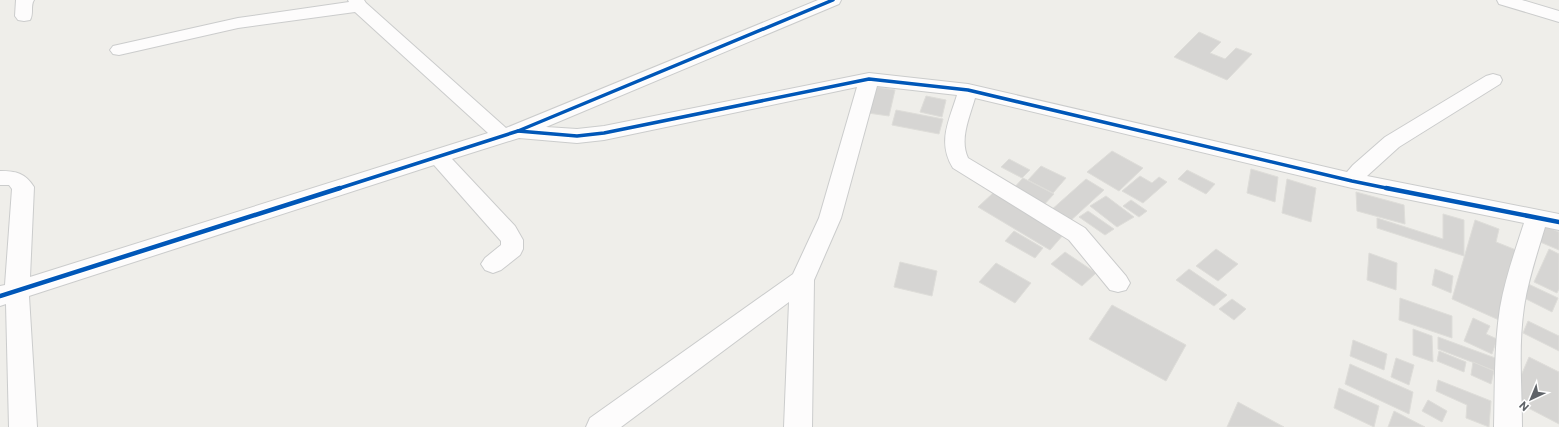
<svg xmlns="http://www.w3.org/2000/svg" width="1559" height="427" font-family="Commissioner,sans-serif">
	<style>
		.building { fill: #d6d5d3; stroke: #deddd9 }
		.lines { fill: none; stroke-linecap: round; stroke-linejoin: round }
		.minor-casing { stroke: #cbcccc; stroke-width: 2 }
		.minor { fill: #fdfcfc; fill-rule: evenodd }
		.cycleway-far1-casing { stroke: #fff; stroke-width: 5.5 }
		.cycleway-casing { stroke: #fff; stroke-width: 7 }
		.cycleway-far1 { stroke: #0057b8; stroke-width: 3.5 }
		.cycleway { stroke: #0057b8; stroke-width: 4.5 }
	</style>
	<rect width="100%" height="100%" fill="#efeeea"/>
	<g class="building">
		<polygon points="1199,32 1221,42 1210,53 1225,59 1236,48 1252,54 1227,80 1174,57"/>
		<polygon points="876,87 895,90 889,116 868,113"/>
		<polygon points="926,96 946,100 942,117 920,112"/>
		<polygon points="896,110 943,119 939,134 892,125"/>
		<polygon points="1112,151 1143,168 1119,191 1087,172"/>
		<polygon points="1009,159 1030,170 1022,178 1001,167"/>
		<polygon points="1041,166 1066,178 1053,193 1028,180"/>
		<polygon points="1251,169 1278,177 1275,202 1247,193"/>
		<polygon points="1187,170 1215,184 1206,194 1178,179"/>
		<polygon points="1140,176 1152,183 1159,177 1167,182 1143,203 1122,191"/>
		<polygon points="1023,178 1054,194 1041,208 1010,192"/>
		<polygon points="1086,179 1104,190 1068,223 1049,212"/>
		<polygon points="1287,179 1316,188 1311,222 1282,213"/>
		<polygon points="1356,192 1404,205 1405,224 1357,211"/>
		<polygon points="993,193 1064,234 1050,250 978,207"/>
		<polygon points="1106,196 1134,217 1117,227 1090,206"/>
		<polygon points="1131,200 1147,211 1139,217 1123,206"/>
		<polygon points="1088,211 1114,229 1105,235 1079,217"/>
		<polygon points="1443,214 1464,220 1464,256 1377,228 1377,218 1443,239"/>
		<polygon points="1475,220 1499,229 1496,242 1516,250 1499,320 1452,299"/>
		<polygon points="1540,224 1559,232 1559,250 1533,239"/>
		<polygon points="1014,231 1043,248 1035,258 1005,241"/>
		<polygon points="1216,249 1238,264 1218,281 1196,266"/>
		<polygon points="1549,249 1559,254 1559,289 1557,293 1534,282"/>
		<polygon points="1065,252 1096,273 1082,286 1051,264"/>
		<polygon points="1369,253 1397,263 1396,290 1367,280"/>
		<polygon points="900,262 937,271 932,296 894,287"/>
		<polygon points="996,263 1031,283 1015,303 979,282"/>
		<polygon points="1189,269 1227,295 1214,306 1176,280"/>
		<polygon points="1435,269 1453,276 1451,293 1432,285"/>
		<polygon points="1522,281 1558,298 1552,312 1516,294"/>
		<polygon points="1400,298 1452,316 1452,338 1399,320"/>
		<polygon points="1232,299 1246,309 1234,320 1219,309"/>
		<polygon points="1112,305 1186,345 1166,381 1089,339"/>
		<polygon points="1473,318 1490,326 1486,334 1497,339 1492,354 1464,341"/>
		<polygon points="1528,321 1559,336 1559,351 1523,333"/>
		<polygon points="1413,329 1432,336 1433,362 1413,355"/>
		<polygon points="1438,337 1498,359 1498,372 1438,349"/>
		<polygon points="1353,340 1387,354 1384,370 1350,356"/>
		<polygon points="1439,351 1466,362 1464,372 1437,361"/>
		<polygon points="1529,357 1559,372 1559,424 1511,399"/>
		<polygon points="1396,358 1414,365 1409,385 1391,377"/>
		<polygon points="1473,362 1494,371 1491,384 1471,375"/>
		<polygon points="1350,364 1413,392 1409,414 1345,384"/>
		<polygon points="1438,380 1491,401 1489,427 1466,418 1467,405 1436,391"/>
		<polygon points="1339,388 1379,406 1374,427 1334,408"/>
		<polygon points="1428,400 1447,411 1442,422 1422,411"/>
		<polygon points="1238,402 1284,427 1227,427"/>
		<polygon points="1394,411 1425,427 1388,427"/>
	</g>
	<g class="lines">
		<defs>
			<g id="minor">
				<path d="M16 0H34C30 6 34 13 30 20L24 21 18 20 15 16Z"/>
				<path d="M348 0H364L366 3 506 128 818 0H841L839 4 546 127 577 129 604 126 869 73 968 84 1347 172 1353 165 1385 137 1486 76 1493 74 1500 76 1502 80 1500 84 1399 147 1367 176 1559 214V230L1545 227C1537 254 1528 280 1524 307 1518 347 1522 388 1522 427H1494C1495 388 1494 347 1500 308 1505 279 1515 251 1524 223L1352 188 975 98C970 116 959 139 968 158L1085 228 1126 276 1130 283 1126 290 1118 292 1110 290 1069 240 953 168C937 142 949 121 957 95L877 86 841 218 814 280 812 427H784L789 302 621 427H586L590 418 793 274 819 218 857 87 604 140 577 143 519 138 452 159 515 226 523 240V249L520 255 501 270 493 273 485 270 481 264 485 258 501 245V241L434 165 29 296 37 427H9L6 304 0 306V286L5 285 12 189 9 185H0V171C16 171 25 173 34 187L30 277 488 133 355 12 238 28 119 55 113 54 110 50 113 46 238 18 349 2Z"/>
				<polygon points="1497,0 1522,0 1559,11 1559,22 1499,4"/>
			</g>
		</defs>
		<use href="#minor" class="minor-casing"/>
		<use href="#minor" class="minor"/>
		<defs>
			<g id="cycleway-far1">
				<polyline points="518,131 577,136 604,133 869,79 968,90 1352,181 1391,189"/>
				<polyline points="337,189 518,131 833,0"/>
			</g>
			<g id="cycleway">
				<polyline points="1386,188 1559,222"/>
				<polyline points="0,296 340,188"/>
			</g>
		</defs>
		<use href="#cycleway-far1" class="cycleway-far1-casing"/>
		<use href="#cycleway" class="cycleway-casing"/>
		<use href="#cycleway-far1" class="cycleway-far1"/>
		<use href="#cycleway" class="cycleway"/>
	</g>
	<g transform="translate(1531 399) rotate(224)" stroke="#ffffff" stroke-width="3" paint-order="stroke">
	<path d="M0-3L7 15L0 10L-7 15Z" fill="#5f6368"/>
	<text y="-6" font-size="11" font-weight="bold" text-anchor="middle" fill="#5f6368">N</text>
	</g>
</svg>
